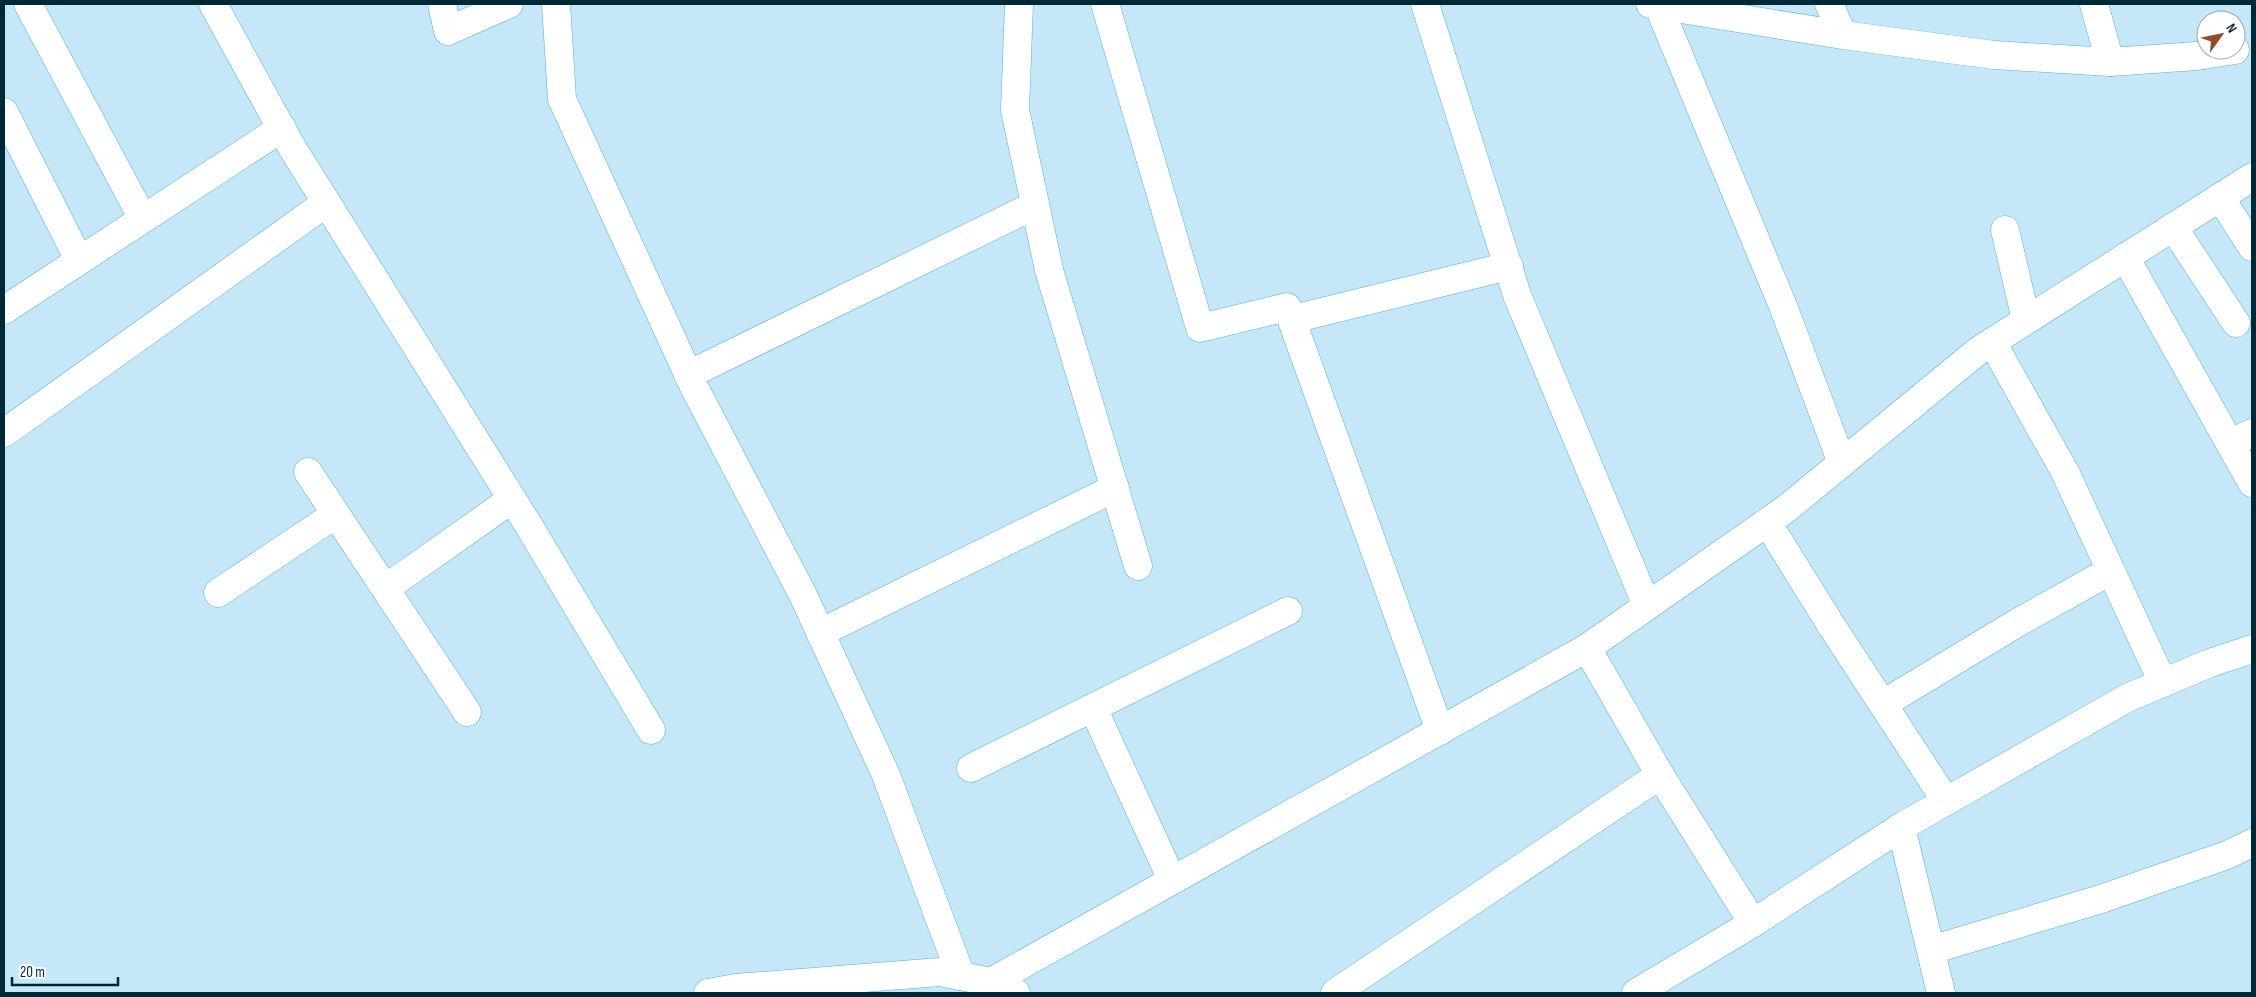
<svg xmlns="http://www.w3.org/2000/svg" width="2256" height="997" font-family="'Sofia Sans Condensed',sans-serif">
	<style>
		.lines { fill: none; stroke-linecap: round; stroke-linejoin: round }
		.minor-casing { stroke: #52b2d9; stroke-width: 29 }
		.tertiary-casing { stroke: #52b2d9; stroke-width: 29 }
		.minor { stroke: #fff; stroke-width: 28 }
		.tertiary { stroke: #fff; stroke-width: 28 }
	</style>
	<rect width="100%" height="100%" fill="#c5e7f7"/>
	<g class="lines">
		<defs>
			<g id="minor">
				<polyline points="28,4 143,219"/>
				<polyline points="213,4 291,146 529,526 651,730"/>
				<polyline points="442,4 448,31 509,4"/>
				<polyline points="556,4 562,99 694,387 803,595 886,775 961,976"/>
				<polyline points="1019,4 1015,110 1049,270 1138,566"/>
				<polyline points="1105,4 1200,328 1287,307 1440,731"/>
				<polyline points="1425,4 1517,295 1647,606"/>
				<polyline points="1829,4 1843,35"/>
				<polyline points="2094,4 2110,62"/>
				<polyline points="1658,5 1783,306 1842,463"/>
				<polyline points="4,112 79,260"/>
				<polyline points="2220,197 2252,247"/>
				<polyline points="2173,227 2236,323"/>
				<polyline points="2005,230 2026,320"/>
				<polyline points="2125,257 2252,483"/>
				<polyline points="4,310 282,128"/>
				<polyline points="1293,319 1509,266"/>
				<polyline points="1992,342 2065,472 2163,683"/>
				<polyline points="688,375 1035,205"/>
				<polyline points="4,433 326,203"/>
				<polyline points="2231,443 2252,433"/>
				<polyline points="308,472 467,712"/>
				<polyline points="1767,522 1831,625 1946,801"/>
				<polyline points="386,588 512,499"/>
				<polyline points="218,593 336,514"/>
				<polyline points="820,633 1115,488"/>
				<polyline points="1587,648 1660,775 1753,923"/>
				<polyline points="1883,704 2017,623 2110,571"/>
				<polyline points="1093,708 1172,880"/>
				<polyline points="971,768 1288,611"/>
				<polyline points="1901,827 1941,993"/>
				<polyline points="1931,950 2101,899 2227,855 2252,843"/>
				<polyline points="991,982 1587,648 1786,509 1978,351 2252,177"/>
				<polyline points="1335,993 1660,775"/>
				<polyline points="1636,993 1753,923 1901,827 2127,698 2210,663 2252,649"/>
			</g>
			<g id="tertiary">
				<polyline points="1650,4 1843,35 1994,55 2110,62 2197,56 2235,50"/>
				<polyline points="708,993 736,988 940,972 991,982 1016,993"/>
			</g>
		</defs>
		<use href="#minor" class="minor-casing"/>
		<use href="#tertiary" class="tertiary-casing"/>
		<use href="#minor" class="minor"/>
		<use href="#tertiary" class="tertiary"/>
	</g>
	<rect width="2256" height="997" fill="none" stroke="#002938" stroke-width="10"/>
	<g transform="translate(2221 35) rotate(57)"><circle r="24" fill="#ffffff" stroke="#99a9af"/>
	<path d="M0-4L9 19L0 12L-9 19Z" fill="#934c25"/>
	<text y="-8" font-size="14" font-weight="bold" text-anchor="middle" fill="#002938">N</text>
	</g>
	<path d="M12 977v8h106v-8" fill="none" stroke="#002938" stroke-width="2.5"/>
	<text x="20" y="977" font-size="15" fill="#002938" stroke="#ffffff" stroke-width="4" paint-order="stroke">20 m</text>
</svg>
